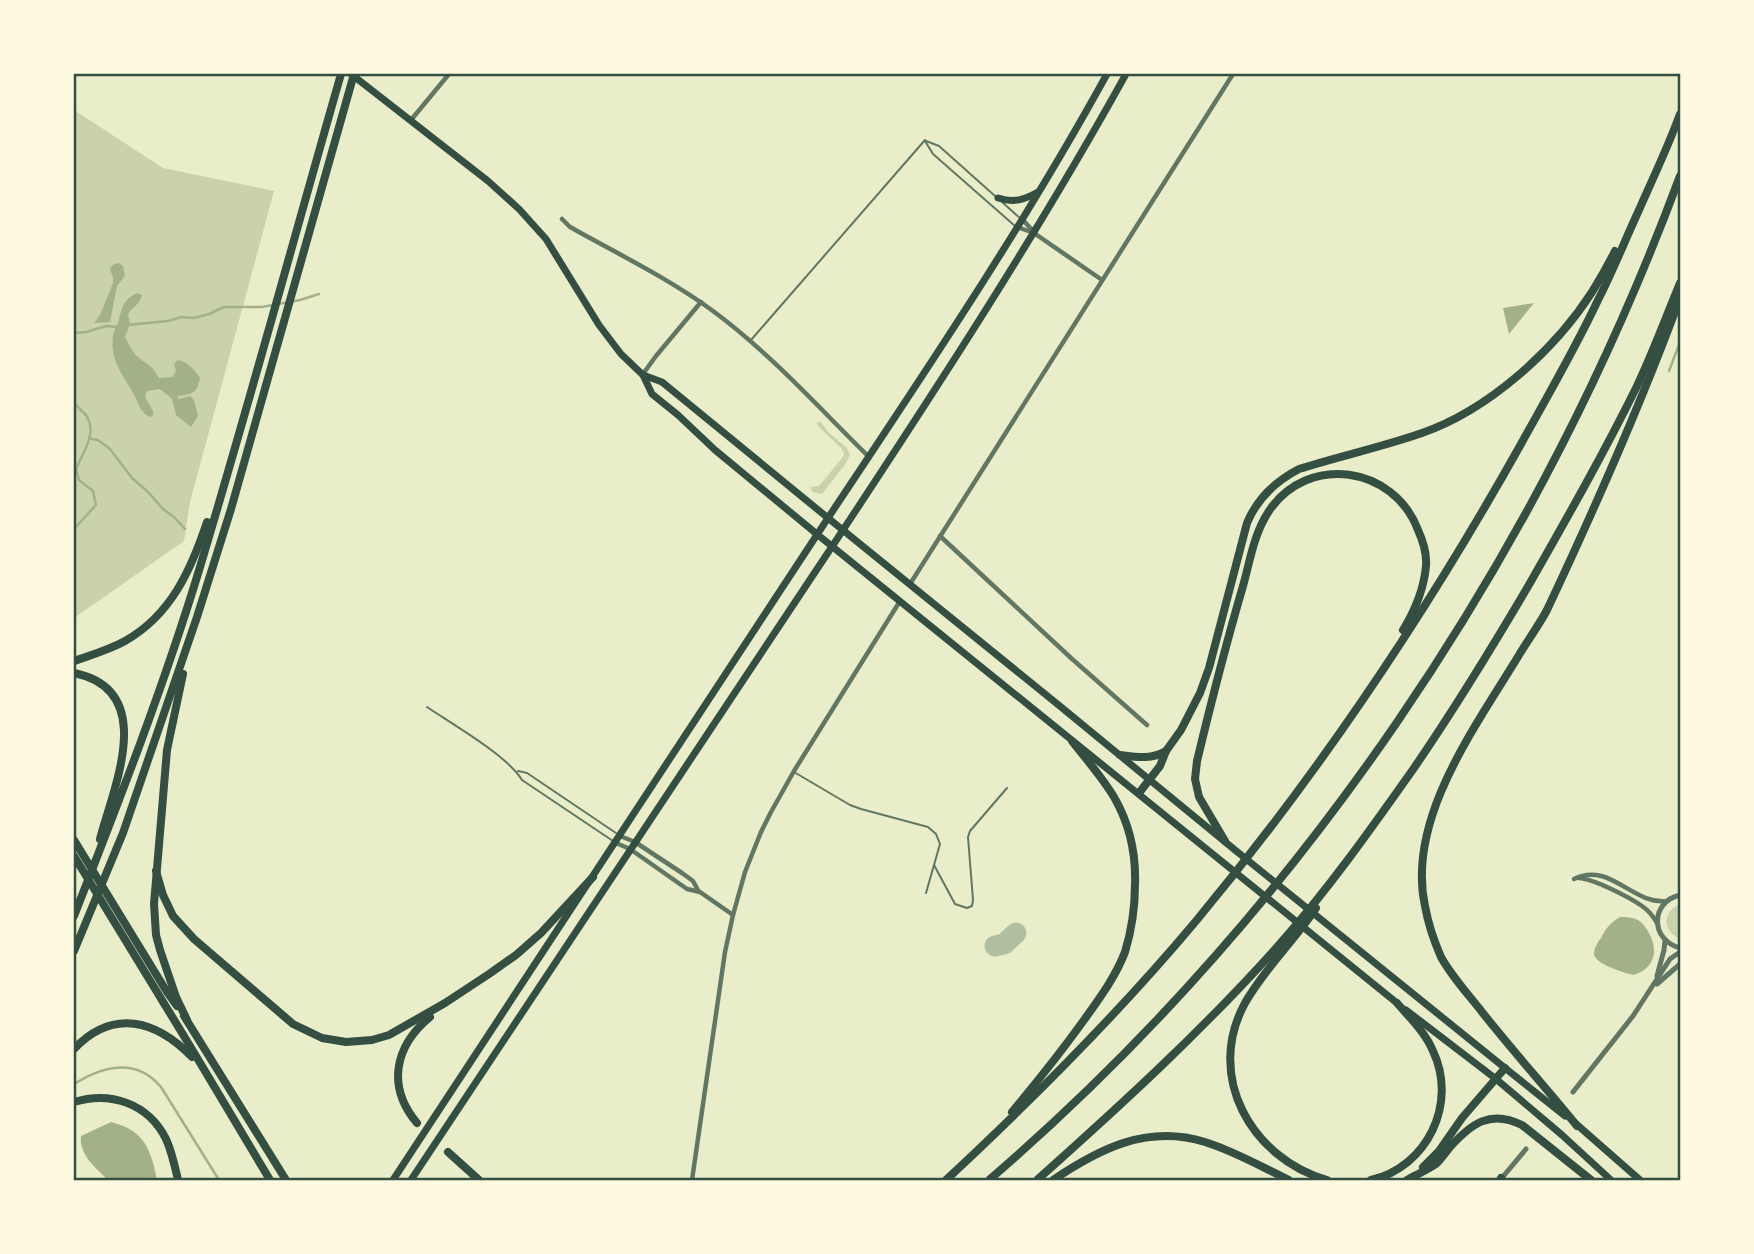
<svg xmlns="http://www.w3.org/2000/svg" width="1754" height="1254" font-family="'Nunito Sans',sans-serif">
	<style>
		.green { fill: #cad2ad }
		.water { fill: #a3b18a }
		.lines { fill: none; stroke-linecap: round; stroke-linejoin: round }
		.stream { stroke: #a3b18a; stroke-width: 2.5 }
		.taxiway { stroke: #b2bea0; stroke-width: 21 }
		.service { stroke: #617663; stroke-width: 2 }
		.minor { stroke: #617663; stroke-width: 4.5 }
		.tertiary { stroke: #617663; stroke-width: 5 }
		.primary { stroke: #344e41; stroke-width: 7 }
		.trunk { stroke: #344e41; stroke-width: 7 }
		.motorway { stroke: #344e41; stroke-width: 8 }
		.neatline { fill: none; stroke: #344e41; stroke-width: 2.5 }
	</style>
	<rect width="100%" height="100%" fill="#e9edc9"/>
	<g class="green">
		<polygon points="74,110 163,168 274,191 190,502 184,541 74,618"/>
		<polygon points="820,421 829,433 846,447 850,454 846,463 822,494 813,492 810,487 819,486 843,457 844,453 841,448 817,425 817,423"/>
		<path d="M1680 904V939C1662 931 1662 912 1680 904Z"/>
	</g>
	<g class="water">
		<path d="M119 263 123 266 125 276 117 286 110 322 94 323 100 315 113 283C114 277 111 274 110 268L114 264Z"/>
		<path d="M137 293 142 295C140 304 133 307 128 314L130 324 125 337C129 343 132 352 138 357 148 366 151 363 159 378L173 377 176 370 174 364 178 360C188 362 195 370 200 378 197 394 192 394 177 396L179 399 190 396 194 400 198 416 191 427 176 415 172 399 160 389 147 391 145 397 153 411V415L151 417C140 414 138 401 132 391 121 372 110 360 113 335 114 329 118 325 119 319 123 306 123 300 137 293Z"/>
		<polygon points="1534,303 1509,334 1503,308"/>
		<path d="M1620 917C1626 917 1632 917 1638 920 1643 923 1646 928 1649 933 1659 952 1654 968 1634 975 1624 973 1595 964 1594 954 1594 948 1598 942 1601 938 1606 928 1611 922 1620 917Z"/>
		<path d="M111 1122C144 1130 151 1149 157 1180H108C96 1168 79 1155 81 1136Z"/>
	</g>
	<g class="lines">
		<g class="stream">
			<polyline points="127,325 168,321 181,317 194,318 209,314 224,307 262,307 300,300 319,294"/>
			<polyline points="74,333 86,332 106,326 117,327"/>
			<polyline points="1669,371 1680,342"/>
			<path d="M74 402C77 407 82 411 86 415 98 433 83 452 76 469L79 480 93 491 96 505 74 529"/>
			<polyline points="91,439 98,440 110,449 132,478 149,493 163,509 174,517 185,529"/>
			<path d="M74 1084C103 1066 136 1057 161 1087L219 1180"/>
		</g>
		<polyline class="taxiway" points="995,946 1004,944 1016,933"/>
		<g class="service">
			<polyline points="925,141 933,154 1015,226"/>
			<polyline points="926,141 939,146 995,196"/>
			<polyline points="1002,202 1021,219"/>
			<polyline points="751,340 925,140"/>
			<path d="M427 707C452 724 508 756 522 780L613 841"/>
			<polyline points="518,771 527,773 616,833"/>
			<polyline points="794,772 850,805 861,809 928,827 936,834 940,844 926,893"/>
			<polyline points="934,865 955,904 967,908 972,906 973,900 968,837 970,831 1007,788"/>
		</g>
		<g class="minor">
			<polyline points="411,120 449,74"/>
			<path d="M562 219 570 227C618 254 668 278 713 311 770 353 818 407 869 457"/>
			<polyline points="1022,219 1034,232"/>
			<polyline points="1017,227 1034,233 1102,280"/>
			<polyline points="643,374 656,356 701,302"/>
			<polyline points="940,536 1071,658 1147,725"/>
			<polyline points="910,584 1233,74"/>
			<polyline points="620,836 635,842 682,873 693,881 699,892"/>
			<polyline points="616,843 630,849 687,889 700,892 733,915"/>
			<path d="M1579 878C1594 879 1629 897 1642 906 1648 910 1653 916 1657 923"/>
			<path d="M1574 879C1610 861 1632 905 1667 901"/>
			<polyline points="692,1180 725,952 733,915 745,872 761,832 771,812 794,771 900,601"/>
		</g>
		<g class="tertiary">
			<path d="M1680 895C1650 902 1650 940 1680 948"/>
			<polyline points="1657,976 1664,950 1665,940"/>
			<polyline points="1657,984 1680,964"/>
			<polyline points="1573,1092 1633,1016 1670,959 1680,952"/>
			<polyline points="1501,1179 1526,1149"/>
		</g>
		<g class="primary">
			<polyline points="351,74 488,181 519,209 546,239 599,325 621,354 643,375 652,394 678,415 715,450 818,535"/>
			<path d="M998 198C1014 203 1024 200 1038 192"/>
			<path d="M643 375 662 382 828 518C925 372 1023 227 1107 74"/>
			<path d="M843 530C942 380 1039 231 1126 74"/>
			<polyline points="1406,1010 1496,1079 1562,1135 1611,1180"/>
			<polyline points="1505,1068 1565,1116"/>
			<polyline points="1575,1123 1640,1180"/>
		</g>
		<g class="trunk">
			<polyline points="818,535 1397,1003"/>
			<polyline points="393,1180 828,518 1061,707 1235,850 1505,1068"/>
			<polyline points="411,1180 843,530"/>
		</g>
		<g class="motorway">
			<path d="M74 661C91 655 109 650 125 641 171 615 191 570 207 522"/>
			<path d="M74 673C158 690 114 786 100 839"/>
			<polyline points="183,674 167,750 154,904 156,935 160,950 176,997 187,1020"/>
			<path d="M1120 755C1136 757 1151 760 1166 751"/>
			<path d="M1139 793 1160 766 1166 751 1181 730 1200 693 1209 668 1247 523C1257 499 1276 481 1299 469 1340 456 1382 447 1422 433 1488 410 1554 351 1592 292 1600 279 1608 265 1615 251"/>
			<polyline points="74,840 167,992 177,1006"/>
			<path d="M1225 841 1199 797 1195 779 1197 761C1211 703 1226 644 1243 586 1250 561 1254 533 1269 511 1308 453 1394 466 1418 530 1423 541 1427 553 1426 566 1424 588 1414 612 1403 630"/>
			<polyline points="74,856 190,1046 270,1180"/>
			<polyline points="156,871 163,895 173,916 194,939 293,1024 322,1038 346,1042 372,1040 389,1035 445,1003 489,974 516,955 541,933 593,877"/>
			<path d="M1316 908C1294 941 1265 968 1245 1003 1205 1076 1251 1158 1327 1180"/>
			<path d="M74 916C119 801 164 686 200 567 249 404 294 238 341 74"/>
			<polyline points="74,951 123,833 197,617 231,509 354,74"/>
			<polyline points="184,1016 286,1180"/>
			<path d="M74 1049C113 1008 156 1020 192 1057"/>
			<path d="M74 1102C110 1091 148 1103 166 1139 172 1152 175 1167 178 1180"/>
			<path d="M1012 1112C1037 1082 1061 1052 1084 1020 1099 999 1116 976 1125 952 1132 929 1135 907 1135 884 1136 854 1129 823 1114 797 1102 777 1086 759 1072 741"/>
			<path d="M417 1123C386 1086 395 1046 430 1017"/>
			<path d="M1577 1126C1546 1088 1513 1051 1482 1012 1468 994 1452 977 1441 957 1434 941 1428 923 1425 906 1406 819 1476 726 1519 655 1528 640 1539 625 1547 610 1595 508 1641 404 1680 298"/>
			<polyline points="448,1152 479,1180"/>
			<polyline points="1423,1167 1439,1151 1462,1118 1505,1068"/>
			<path d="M946 1180C1034 1098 1119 1013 1196 921 1319 773 1427 612 1521 444 1547 397 1575 349 1598 300 1613 271 1625 240 1639 210 1653 178 1668 147 1680 114"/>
			<path d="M989 1180C1299 913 1538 559 1680 176"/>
			<path d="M1037 1180C1120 1106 1203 1030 1278 946 1327 891 1371 829 1414 768 1455 708 1493 646 1530 583 1567 518 1604 453 1637 386 1653 352 1666 317 1680 283"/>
			<path d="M1053 1180C1099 1149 1147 1124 1205 1142 1234 1151 1262 1167 1289 1180"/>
			<path d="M1371 1180C1427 1167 1458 1104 1433 1051 1425 1032 1410 1018 1397 1003"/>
			<path d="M1407 1180C1416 1175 1427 1170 1436 1164 1441 1159 1446 1152 1450 1147 1471 1124 1490 1109 1522 1125L1591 1180"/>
			<polyline points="1500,1180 1501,1178"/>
		</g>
	</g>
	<rect width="1754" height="1254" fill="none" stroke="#fefae0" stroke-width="150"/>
	<rect x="75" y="75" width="1604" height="1104" class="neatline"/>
</svg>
